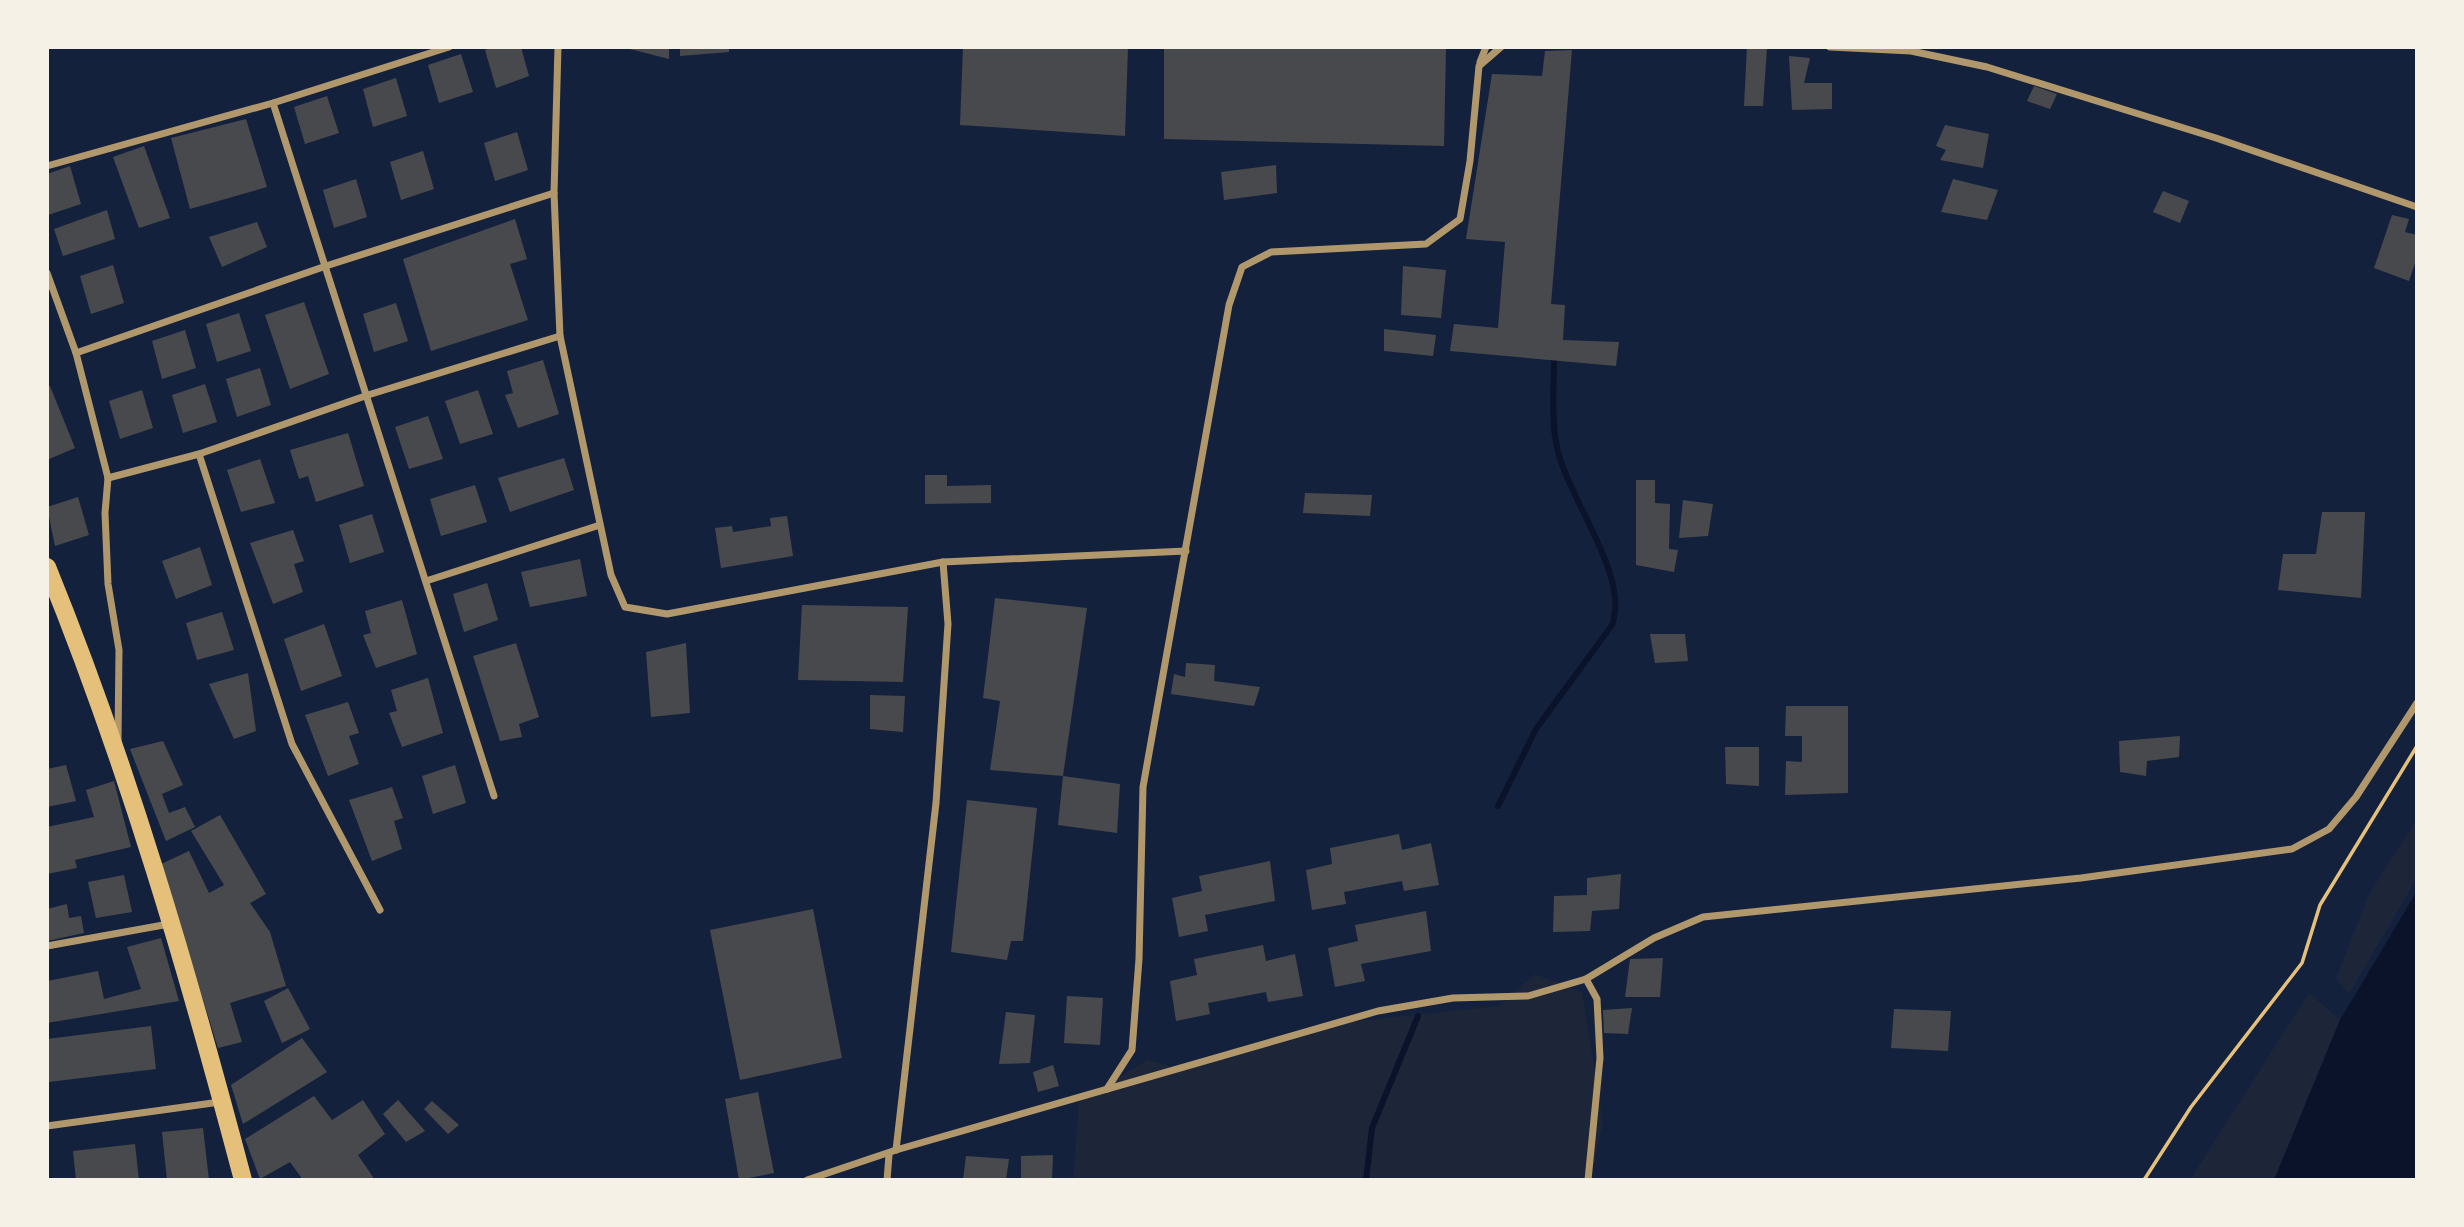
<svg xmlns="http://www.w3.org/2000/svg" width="2464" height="1227" font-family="'Nunito Sans',sans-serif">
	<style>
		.green { fill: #1d2539 }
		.water { fill: #0b132b }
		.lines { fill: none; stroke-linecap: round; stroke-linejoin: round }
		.stream { stroke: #0b132b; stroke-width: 6 }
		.building { fill: #48494c }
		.path { stroke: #e5c07b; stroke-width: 3.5 }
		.minor { stroke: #b1986c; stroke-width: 7 }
		.primary { stroke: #e5c07b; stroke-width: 18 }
	</style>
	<rect width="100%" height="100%" fill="#14213d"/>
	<g class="green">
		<polygon points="2417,819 2417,878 2349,994 2336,978 2369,894"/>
		<polygon points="1535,974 1582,992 1603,1122 1591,1180 1073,1180 1079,1100 1148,1060 1176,1068 1339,1023 1499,1006"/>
		<polygon points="2309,993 2340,1020 2274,1180 2190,1180"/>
	</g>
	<polygon class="water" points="2417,891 2417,1180 2274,1180 2340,1020"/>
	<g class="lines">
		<g class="stream">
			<path d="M1498 806 1536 729 1612 625C1631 574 1564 495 1556 442 1551 416 1554 386 1554 360"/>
			<polyline points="1366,1180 1372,1128 1418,1016"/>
		</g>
	</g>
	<g class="building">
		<polygon points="493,47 521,47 529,76 496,88 485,50"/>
		<polygon points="626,47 669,47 669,59 626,48"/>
		<polygon points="680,47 729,47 729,52 680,56"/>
		<polygon points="963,47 1128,47 1125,136 960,125"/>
		<polygon points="1164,47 1446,47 1444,146 1164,139"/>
		<polygon points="1747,47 1767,48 1763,106 1744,106"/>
		<polygon points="1572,50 1551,304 1565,305 1563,340 1619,342 1616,366 1450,351 1454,324 1498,328 1505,242 1466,239 1492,74 1542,76 1545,51"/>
		<polygon points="461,54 473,92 439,103 428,65"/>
		<polygon points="1789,56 1810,58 1804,83 1832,83 1832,109 1792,110"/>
		<polygon points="396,78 407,116 373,127 363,89"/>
		<polygon points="2034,86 2057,94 2050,109 2027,101"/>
		<polygon points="327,96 339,133 305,144 294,107"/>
		<polygon points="246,119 267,187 190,209 171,138"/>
		<polygon points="1945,125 1989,134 1983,168 1940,160 1946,150 1936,146"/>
		<polygon points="517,132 528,170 495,181 484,143"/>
		<polygon points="144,146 170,218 139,228 113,157"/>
		<polygon points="423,151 434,189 401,200 390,162"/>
		<polygon points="1276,165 1277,193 1224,200 1221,172"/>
		<polygon points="70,166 81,204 48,215 47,174"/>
		<polygon points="356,179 367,217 334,228 323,190"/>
		<polygon points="1953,179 1998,190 1987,220 1941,212"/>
		<polygon points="2163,191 2189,201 2180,223 2153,212"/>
		<polygon points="107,210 115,239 63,256 54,229"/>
		<polygon points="2392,215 2409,219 2405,232 2417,235 2417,257 2409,281 2374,268"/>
		<polygon points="515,219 527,259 510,264 528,320 431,351 403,259"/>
		<polygon points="257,222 267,247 222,267 209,237"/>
		<polygon points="113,265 124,303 91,314 80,276"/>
		<polygon points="1403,266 1446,270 1441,318 1401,315"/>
		<polygon points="304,302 329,374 290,389 265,315"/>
		<polygon points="396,303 408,341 374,352 363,314"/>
		<polygon points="239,313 251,351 217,362 206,324"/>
		<polygon points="1384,329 1436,335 1433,356 1384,351"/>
		<polygon points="185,330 196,368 162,379 152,341"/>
		<polygon points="543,360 559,414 518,428 505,395 513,393 507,371"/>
		<polygon points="260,368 271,405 237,417 226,379"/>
		<polygon points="205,384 217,422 183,433 172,395"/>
		<polygon points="50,386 75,448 47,460 47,387"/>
		<polygon points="142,390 153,428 120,439 109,401"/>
		<polygon points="478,390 493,434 460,444 445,401"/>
		<polygon points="428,416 443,459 409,469 395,427"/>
		<polygon points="348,433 364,486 316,502 308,476 299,479 290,450"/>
		<polygon points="564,458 574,490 510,512 498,478"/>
		<polygon points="260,459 275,503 241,512 227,470"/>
		<polygon points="925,475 947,475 947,486 991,485 991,503 925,504"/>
		<polygon points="1636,480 1655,480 1655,503 1670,504 1669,549 1678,550 1674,572 1636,565"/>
		<polygon points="475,485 487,522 441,536 430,499"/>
		<polygon points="1305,493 1372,495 1370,516 1303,513"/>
		<polygon points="78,497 89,535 55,546 47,507"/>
		<polygon points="1683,500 1713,504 1708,536 1679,538"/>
		<polygon points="2322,512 2365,512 2361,598 2278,590 2283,554 2316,554"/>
		<polygon points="372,514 384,552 350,563 339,525"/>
		<polygon points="787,516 793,556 721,568 715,528 732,526 733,532 771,526 770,518"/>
		<polygon points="293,530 304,561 294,564 303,592 273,604 250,543"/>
		<polygon points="200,547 212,585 176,599 162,561"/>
		<polygon points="580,559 587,596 530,607 521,572"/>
		<polygon points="487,583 498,620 464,632 453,594"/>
		<polygon points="995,598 1087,608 1063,776 990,770 1000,701 983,698"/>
		<polygon points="402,600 417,654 376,668 363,635 371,633 365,611"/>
		<polygon points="802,605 908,607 903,682 798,680"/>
		<polygon points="222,612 234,650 197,660 186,623"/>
		<polygon points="324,624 342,676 301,691 284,639"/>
		<polygon points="1650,634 1685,634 1688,661 1655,663"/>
		<polygon points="516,643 539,717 519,724 522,737 500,741 473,656"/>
		<polygon points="686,643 690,713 651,717 646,652"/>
		<polygon points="1186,663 1215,665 1214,681 1260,687 1254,706 1171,694 1174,674 1185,677"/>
		<polygon points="248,673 256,731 234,739 209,684"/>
		<polygon points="428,678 443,733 402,747 389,713 397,711 391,690"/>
		<polygon points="870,695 905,696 903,732 870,729"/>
		<polygon points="348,702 359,733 349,736 359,764 328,776 305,715"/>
		<polygon points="1786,706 1848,706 1848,793 1785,795 1786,761 1802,762 1802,736 1785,736"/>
		<polygon points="2180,736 2179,757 2147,761 2146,776 2120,772 2119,741"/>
		<polygon points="163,741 183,785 162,794 169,813 185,807 195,827 166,841 130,749"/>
		<polygon points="1725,747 1759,747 1759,786 1726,784"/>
		<polygon points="66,765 76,801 47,807 47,769"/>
		<polygon points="455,765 466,803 433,814 422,776"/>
		<polygon points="1063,776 1120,784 1117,833 1058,825"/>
		<polygon points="114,781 131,847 75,860 77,868 47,874 47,827 94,817 86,790"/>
		<polygon points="392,787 403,818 394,821 402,849 372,861 349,800"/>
		<polygon points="967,800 1037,808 1023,941 1011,941 1007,960 951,952"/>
		<polygon points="220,815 266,894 250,903 270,932 286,986 230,1003 242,1042 218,1048 161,864 189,851 209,893 224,885 191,831"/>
		<polygon points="1399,834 1402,850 1431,843 1439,885 1404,891 1402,881 1344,892 1346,904 1312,910 1306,870 1332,864 1330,848"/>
		<polygon points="1270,861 1275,901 1205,915 1208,931 1179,937 1172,898 1202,891 1199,876"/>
		<polygon points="1621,874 1619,909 1592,911 1590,931 1553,932 1554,896 1587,895 1587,878"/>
		<polygon points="124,875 132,912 96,918 88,882"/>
		<polygon points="67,904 69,918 81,916 84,933 47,941 47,909"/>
		<polygon points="813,909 842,1058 740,1080 710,930"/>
		<polygon points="1426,911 1431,951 1361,964 1365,981 1335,987 1328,948 1358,941 1355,925"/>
		<polygon points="161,938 179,1001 47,1023 47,981 98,971 104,999 141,989 127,947"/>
		<polygon points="1263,945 1266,961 1295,954 1303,996 1268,1002 1266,992 1208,1003 1210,1014 1176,1021 1170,981 1197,975 1194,959"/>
		<polygon points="1663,958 1660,997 1625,997 1630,959"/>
		<polygon points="288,988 310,1029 282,1043 264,1001"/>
		<polygon points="1067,996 1103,998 1100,1045 1064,1043"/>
		<polygon points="1632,1008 1628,1034 1604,1033 1603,1010"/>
		<polygon points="1894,1009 1951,1011 1948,1051 1891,1048"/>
		<polygon points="1006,1012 1035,1015 1030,1063 999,1064"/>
		<polygon points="151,1026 156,1069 49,1082 47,1039"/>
		<polygon points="302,1038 327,1072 243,1124 231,1085"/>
		<polygon points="1053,1065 1059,1086 1038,1092 1033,1072"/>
		<polygon points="758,1092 774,1173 739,1180 725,1099"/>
		<polygon points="314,1096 332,1120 363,1100 385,1134 358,1155 375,1180 303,1180 290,1162 260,1179 245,1139"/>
		<polygon points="398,1100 425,1131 406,1142 383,1114"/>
		<polygon points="432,1101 459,1125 448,1134 424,1109"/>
		<polygon points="203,1128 209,1180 167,1180 162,1132"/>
		<polygon points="135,1144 139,1180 76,1180 73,1151"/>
		<polygon points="1053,1155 1052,1180 1021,1180 1021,1156"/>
		<polygon points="966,1156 1009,1159 1006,1180 963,1180"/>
	</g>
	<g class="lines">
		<polyline class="path" points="2144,1180 2191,1107 2302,963 2320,905 2417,746"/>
		<g class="minor">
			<polyline points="558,47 554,193 560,336 611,575 625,607 667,614 943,562 1186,551"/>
			<polyline points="1830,47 1911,51 1987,67 2216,138 2417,207"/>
			<polyline points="1480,62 1486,47"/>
			<polyline points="273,103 494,796"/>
			<polyline points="47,166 273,103 449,47"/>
			<polyline points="47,273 76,353 108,478 105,513 108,584 119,650 118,740"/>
			<polyline points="76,353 326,266 554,193"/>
			<polyline points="199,454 292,744 380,910"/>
			<polyline points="108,478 199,454 368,395 560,336"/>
			<polyline points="426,581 600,525"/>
			<polyline points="47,946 169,924"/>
			<polyline points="1586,979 1597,999 1600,1058 1588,1180"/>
			<polyline points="1107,1089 1132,1050 1139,959 1143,787 1229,305 1242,267 1271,252 1426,244 1460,219 1470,161 1479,66 1501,47"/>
			<polyline points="47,1126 220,1102"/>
			<polyline points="896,1150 936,803 948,624 943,562"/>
			<polyline points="807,1180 896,1150 1378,1011 1453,998 1528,996 1586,979 1654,938 1703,917 2081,878 2292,849 2329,829 2356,797 2417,703"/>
			<polyline points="887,1180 889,1155"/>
		</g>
		<path class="primary" d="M47 567C128 766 188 972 243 1180"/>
	</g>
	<rect width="2464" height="1227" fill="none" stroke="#f6f1e7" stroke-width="98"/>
</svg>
